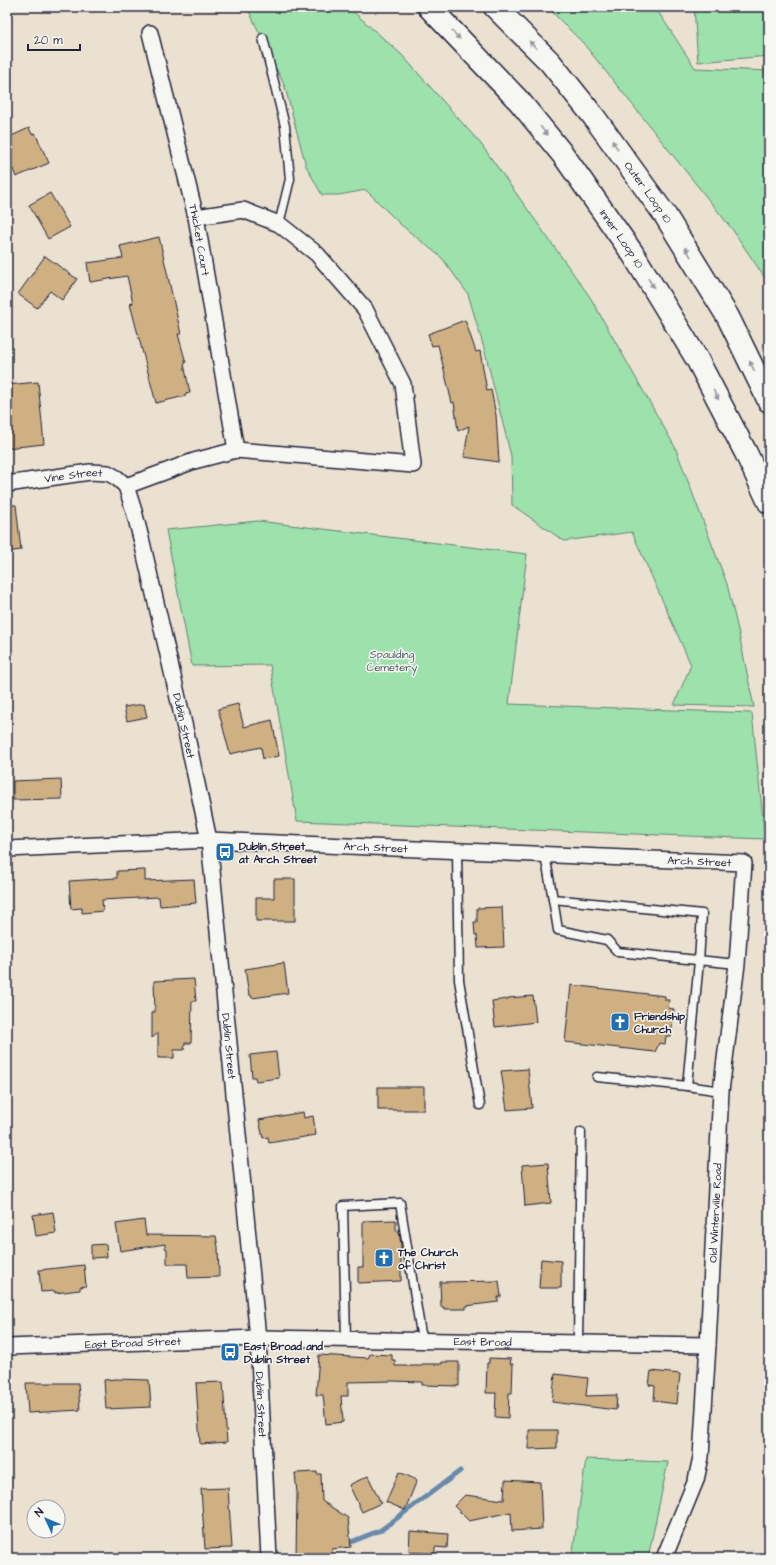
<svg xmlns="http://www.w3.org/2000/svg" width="776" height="1565" font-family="'Architects Daughter',sans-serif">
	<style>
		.green { fill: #9de1ac; stroke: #608274 }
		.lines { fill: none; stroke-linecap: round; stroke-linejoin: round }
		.stream { stroke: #6989ab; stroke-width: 5 }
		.building { fill: #ceb083; stroke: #22223b }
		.lane-casing { stroke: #22223b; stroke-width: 11 }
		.street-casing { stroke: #22223b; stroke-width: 18 }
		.highway-casing { stroke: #22223b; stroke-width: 25 }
		.lane { stroke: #f6f6f2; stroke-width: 8 }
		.street { stroke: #f6f6f2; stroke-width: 15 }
		.highway { stroke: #f6f6f2; stroke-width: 22 }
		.oneway { fill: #9797a0 }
		.labels { text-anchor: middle; stroke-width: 3; stroke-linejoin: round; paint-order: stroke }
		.street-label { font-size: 11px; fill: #22223b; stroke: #f6f6f2 }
		.park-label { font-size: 11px; fill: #475b5d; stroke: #f6f6f2 }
		.poi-label { font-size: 11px; font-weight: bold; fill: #22223b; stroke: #f6f6f2; text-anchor: start }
	</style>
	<rect width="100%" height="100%" fill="#eae1d1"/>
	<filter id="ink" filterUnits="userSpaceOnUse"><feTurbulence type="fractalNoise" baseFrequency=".025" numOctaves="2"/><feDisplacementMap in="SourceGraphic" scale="8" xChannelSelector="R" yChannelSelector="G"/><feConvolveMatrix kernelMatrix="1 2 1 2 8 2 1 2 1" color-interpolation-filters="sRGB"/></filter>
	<g filter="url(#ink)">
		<g class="green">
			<polygon points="247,7 348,7 402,55 481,144 590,297 675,447 727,584 739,634 754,707 674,705 691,665 632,532 564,541 512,505 511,456 484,348 468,294 442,258 400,224 366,190 339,195 322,195 306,166 285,87"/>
			<polygon points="547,7 655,7 695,68 769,71 769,284 732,229 583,43"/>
			<polygon points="694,7 769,7 769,56 698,62"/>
			<polygon points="258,521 527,554 509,704 752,713 765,839 297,821 270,665 192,666 166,530"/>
			<polygon points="586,1459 668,1462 648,1558 572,1558"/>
		</g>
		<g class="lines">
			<polyline class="stream" points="346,1544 381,1530 460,1471"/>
		</g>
		<g class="building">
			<polygon points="29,128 32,134 35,133 49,163 16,177 13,169 7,171 7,138"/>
			<polygon points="50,193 70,227 48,239 29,205"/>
			<polygon points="159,237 181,334 178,334 186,363 184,364 190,393 185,394 185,396 156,403 130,304 133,303 127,276 90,282 87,263 123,258 120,246"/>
			<polygon points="45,256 77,279 62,300 50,291 37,308 18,294"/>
			<polygon points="465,320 476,352 480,351 487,391 491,390 496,415 499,462 464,457 469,426 458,431 454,402 452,403 438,345 432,346 428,334"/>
			<polygon points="38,382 44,444 7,448 7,385"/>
			<polygon points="7,505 16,505 21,550 7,552"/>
			<polygon points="144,704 147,717 127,721 124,707"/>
			<polygon points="238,704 244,727 272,720 279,756 263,759 261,747 230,754 218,709"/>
			<polygon points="61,779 62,799 13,800 13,781"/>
			<polygon points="145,870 145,881 194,879 196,903 160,906 159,897 102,900 103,911 82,913 82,908 71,909 69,881 117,878 117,871"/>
			<polygon points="274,879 295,879 295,921 256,921 256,898 274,898"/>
			<polygon points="502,907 504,947 478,948 477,935 475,935 474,922 477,922 477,908"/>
			<polygon points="284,963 288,993 252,998 251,995 249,995 245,969"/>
			<polygon points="194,979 196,1001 192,1001 191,1043 185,1043 184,1050 174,1050 174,1058 158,1058 158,1033 152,1038 152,1012 155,1012 154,981"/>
			<polygon points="571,985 665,996 665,1000 669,1000 668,1008 674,1009 671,1036 666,1036 665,1044 659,1043 655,1052 565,1042"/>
			<polygon points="533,996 536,1022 495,1027 492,1001 508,999 508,998"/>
			<polygon points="276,1052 279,1078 256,1081 255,1077 252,1077 250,1055"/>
			<polygon points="528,1069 532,1108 507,1110 501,1071"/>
			<rect x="378" y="1087" width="46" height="23"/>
			<polygon points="303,1112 304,1118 313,1116 316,1135 269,1143 268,1137 263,1138 259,1120"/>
			<polygon points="548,1163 551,1203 525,1206 522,1165"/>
			<polygon points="53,1212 56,1233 36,1236 33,1215"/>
			<polygon points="144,1220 146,1235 216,1236 218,1247 219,1277 188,1278 187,1264 167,1264 167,1249 165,1248 165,1244 120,1251 116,1224"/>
			<polygon points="396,1220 396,1231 399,1231 401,1245 401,1281 358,1283 358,1267 363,1267 363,1221"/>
			<polygon points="106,1244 107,1257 91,1258 91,1245"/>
			<polygon points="541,1259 561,1261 561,1288 539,1288"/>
			<polygon points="84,1265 86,1286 80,1287 80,1290 55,1293 55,1291 41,1292 39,1270"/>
			<polygon points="499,1281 501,1297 498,1297 498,1302 466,1306 466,1309 444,1309 444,1307 441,1307 440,1282"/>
			<polygon points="370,1354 392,1355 392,1360 395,1360 395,1366 422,1366 422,1364 442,1364 442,1362 459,1362 459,1386 422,1385 422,1382 393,1381 348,1382 348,1396 341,1396 343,1422 326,1424 323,1395 316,1395 319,1355 368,1358"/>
			<polygon points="489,1358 511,1359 510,1364 513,1364 512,1393 509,1393 508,1418 495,1417 496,1393 486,1393 487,1363 489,1363"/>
			<polygon points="651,1371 680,1374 677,1404 654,1401 655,1386 649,1385"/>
			<polygon points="555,1374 588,1378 586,1396 617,1395 616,1410 552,1402"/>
			<polygon points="116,1379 149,1380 151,1407 106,1409 104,1380"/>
			<polygon points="223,1382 227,1442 200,1444 196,1383"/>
			<polygon points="26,1383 78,1383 80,1410 28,1413"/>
			<polygon points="529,1430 557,1430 557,1448 529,1449"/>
			<polygon points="317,1472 317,1474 321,1474 322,1501 348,1518 351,1547 332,1549 333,1558 296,1558 297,1493 295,1473"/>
			<polygon points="399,1472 417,1480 405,1510 386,1502"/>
			<polygon points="368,1476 381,1503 362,1512 349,1485"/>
			<polygon points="505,1480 540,1482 542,1529 512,1531 511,1512 469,1521 454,1506 465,1495 504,1500"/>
			<polygon points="228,1488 232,1548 205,1549 201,1489"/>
			<polygon points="410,1531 448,1534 447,1548 435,1547 435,1554 409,1552"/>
		</g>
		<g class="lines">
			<defs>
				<g id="lane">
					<polyline points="263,38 285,126 290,179 279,224"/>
					<polyline points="457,851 459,980 480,1105"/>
					<polyline points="545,855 553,899 702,914 699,961 687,1086 597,1077"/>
					<polyline points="553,899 558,930 607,940 618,952 737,964"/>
					<polyline points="687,1086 721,1091"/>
					<polyline points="346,1339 343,1206 400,1203 422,1340"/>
					<polyline points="578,1343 581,1132"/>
				</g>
				<g id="street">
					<path id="s1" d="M150 33 196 217 236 450"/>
					<path id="s2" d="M7 484 90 472 108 473 117 478 126 486 134 511 142 542 187 737 209 840 258 1338 269 1558"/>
					<polyline points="126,486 194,461 236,450 413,465 403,384 365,309 317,254 279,224 243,210 196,217"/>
					<path id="s3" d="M7 849 209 840 744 863 737 964 721 1091 708 1345 701 1457 696 1480 664 1558"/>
					<path id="s4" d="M7 1347 258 1338 708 1345"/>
				</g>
				<g id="highway">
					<path id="s5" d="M429 7 520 102 564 156 633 254 697 359 746 453 769 502"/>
					<path id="s6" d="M495 7 550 62 594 117 665 215 728 317 769 401"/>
				</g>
			</defs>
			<use href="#lane" class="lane-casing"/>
			<use href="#street" class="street-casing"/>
			<use href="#highway" class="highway-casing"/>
			<use href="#lane" class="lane"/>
			<use href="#street" class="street"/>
			<use href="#highway" class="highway"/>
		</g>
		<defs><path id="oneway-solid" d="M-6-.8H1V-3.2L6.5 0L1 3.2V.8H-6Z"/></defs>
		<g class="oneway">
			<use href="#oneway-solid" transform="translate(456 35) rotate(46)"/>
			<use href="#oneway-solid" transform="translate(533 45) rotate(-135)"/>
			<use href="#oneway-solid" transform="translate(544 131) rotate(51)"/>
			<use href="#oneway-solid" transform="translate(615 145) rotate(-126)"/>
			<use href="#oneway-solid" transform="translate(688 252) rotate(-121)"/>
			<use href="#oneway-solid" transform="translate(651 283) rotate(59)"/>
			<use href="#oneway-solid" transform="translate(752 366) rotate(-116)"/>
			<use href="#oneway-solid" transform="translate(716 395) rotate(62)"/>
		</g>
	</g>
	<defs>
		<symbol id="bus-square" viewBox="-11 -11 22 22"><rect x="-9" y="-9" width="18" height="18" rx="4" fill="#1f6fb2" stroke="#f6f6f2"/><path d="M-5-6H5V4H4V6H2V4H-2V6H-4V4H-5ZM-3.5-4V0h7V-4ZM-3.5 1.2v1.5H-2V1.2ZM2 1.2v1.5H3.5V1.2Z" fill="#fff"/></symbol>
		<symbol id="church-square" viewBox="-11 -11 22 22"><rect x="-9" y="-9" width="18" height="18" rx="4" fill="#1f6fb2" stroke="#f6f6f2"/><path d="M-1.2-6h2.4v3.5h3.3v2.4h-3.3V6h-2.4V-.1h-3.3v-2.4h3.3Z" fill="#fff"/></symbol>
	</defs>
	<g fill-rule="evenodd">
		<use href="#bus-square" x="214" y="841" width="22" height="22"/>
		<use href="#church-square" x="609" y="1011" width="22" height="22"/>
		<use href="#church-square" x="373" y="1247" width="22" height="22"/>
		<use href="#bus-square" x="219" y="1341" width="22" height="22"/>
	</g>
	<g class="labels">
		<g class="street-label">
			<text dy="4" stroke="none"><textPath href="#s6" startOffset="241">Outer Loop 10</textPath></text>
			<text dy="4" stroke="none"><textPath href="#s5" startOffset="302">Inner Loop 10</textPath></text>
			<text dy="4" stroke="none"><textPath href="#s1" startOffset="213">Thicket Court</textPath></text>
			<text dy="4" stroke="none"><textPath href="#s2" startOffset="67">Vine Street</textPath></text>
			<text dy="4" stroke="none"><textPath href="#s2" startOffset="371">Dublin Street</textPath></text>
			<text dy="4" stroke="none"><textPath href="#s3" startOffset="369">Arch Street</textPath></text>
			<text dy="4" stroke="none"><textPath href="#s3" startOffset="693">Arch Street</textPath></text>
			<text dy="4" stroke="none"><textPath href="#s2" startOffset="695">Dublin Street</textPath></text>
			<text transform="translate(715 1213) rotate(-87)" y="4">Old Winterville Road</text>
			<text dy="4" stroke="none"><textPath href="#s4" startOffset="476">East Broad</textPath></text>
			<text dy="4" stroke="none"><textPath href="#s4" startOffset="126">East Broad Street</textPath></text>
			<text dy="4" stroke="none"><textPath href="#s2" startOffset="1055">Dublin Street</textPath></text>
		</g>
		<g class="park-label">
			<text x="392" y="658">Spaulding<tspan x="392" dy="13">Cemetery</tspan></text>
		</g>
		<g class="poi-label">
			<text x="239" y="850">Dublin Street<tspan x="239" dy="13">at Arch Street</tspan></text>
			<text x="634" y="1020">Friendship<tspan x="634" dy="13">Church</tspan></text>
			<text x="398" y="1256">The Church<tspan x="398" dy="13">of Christ</tspan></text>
			<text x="244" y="1350">East Broad and<tspan x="244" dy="13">Dublin Street</tspan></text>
		</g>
	</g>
	<rect width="776" height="1565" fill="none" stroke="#f6f6f2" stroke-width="24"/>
	<rect x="12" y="12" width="752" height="1541" fill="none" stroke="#22223b" stroke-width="1.5" filter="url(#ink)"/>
	<g transform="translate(46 1519) rotate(314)"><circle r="19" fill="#f6f6f2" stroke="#a1a1a9"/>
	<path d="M0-3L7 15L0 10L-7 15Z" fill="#1f6fb2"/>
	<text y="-6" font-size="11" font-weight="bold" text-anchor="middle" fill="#22223b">N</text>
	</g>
	<path d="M28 44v6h52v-6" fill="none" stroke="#22223b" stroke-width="2"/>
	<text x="34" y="44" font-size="12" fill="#22223b" stroke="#f6f6f2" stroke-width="3" paint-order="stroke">20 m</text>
</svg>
